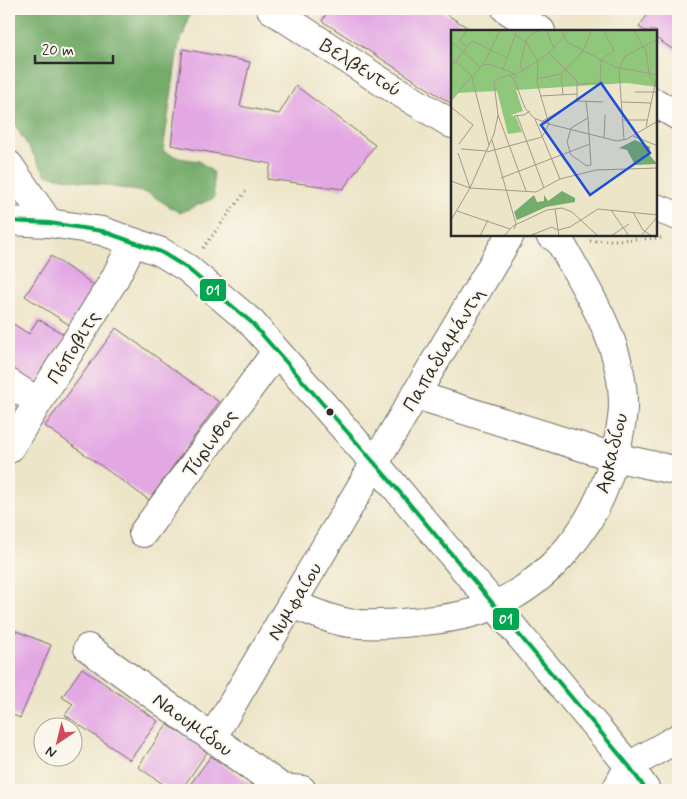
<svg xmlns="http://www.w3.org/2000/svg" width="687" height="799" font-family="Mynerve,sans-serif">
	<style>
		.forest { fill: #74ac6b; stroke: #506c4b }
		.building { fill: #e3a7e4 }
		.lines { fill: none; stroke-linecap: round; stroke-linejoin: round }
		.minor-casing { stroke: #6f6c62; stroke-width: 30 }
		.major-casing { stroke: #6f6c62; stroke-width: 30 }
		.path { stroke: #6f6c62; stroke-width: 3; stroke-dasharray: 1 4; stroke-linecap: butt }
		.minor { stroke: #fff; stroke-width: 28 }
		.major { stroke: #fff; stroke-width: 28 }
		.bus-1-casing { stroke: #fbf7ec; stroke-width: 8 }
		.bus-1 { stroke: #00a651; stroke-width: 4 }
		.bus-dot { fill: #2b2b2b; stroke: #fbf7ec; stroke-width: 2 }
		.labels { text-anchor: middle; stroke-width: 4; stroke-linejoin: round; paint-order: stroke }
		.street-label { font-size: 20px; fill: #2b2b2b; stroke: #fbf7ec }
		.inset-road { fill: none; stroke: #9f9b89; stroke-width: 1 }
		.view { fill: #1d4ed8; fill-opacity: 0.15; stroke: #1d4ed8; stroke-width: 2.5 }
		.inset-edge { fill: none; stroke: #2b2b2b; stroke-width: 2.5 }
		.line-badge { stroke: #fbf7ec; stroke-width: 2 }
		.badge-label { font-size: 14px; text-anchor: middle; font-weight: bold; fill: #fff }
	</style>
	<rect width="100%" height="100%" fill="#fbf7ec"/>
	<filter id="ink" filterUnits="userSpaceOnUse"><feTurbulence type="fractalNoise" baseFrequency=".02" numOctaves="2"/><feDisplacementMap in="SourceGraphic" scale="10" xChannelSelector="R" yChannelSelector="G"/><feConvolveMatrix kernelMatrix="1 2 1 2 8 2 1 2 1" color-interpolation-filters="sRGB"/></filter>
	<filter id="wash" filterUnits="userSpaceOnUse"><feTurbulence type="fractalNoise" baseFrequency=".0096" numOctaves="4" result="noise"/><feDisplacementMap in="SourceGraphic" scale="20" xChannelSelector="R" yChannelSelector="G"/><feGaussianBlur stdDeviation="1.12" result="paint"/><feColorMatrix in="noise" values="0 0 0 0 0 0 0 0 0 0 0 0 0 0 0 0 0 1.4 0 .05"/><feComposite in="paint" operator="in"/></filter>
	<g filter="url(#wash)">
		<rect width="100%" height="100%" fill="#ede5c8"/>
		<polygon class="forest" points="9,9 191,9 183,36 179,42 163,151 179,158 199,161 213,172 214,198 180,213 148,193 46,175 9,116"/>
		<g id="blocks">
			<g class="building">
				<polygon points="329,9 438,9 473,31 452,31 452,104 322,21"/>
				<polygon points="651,9 678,9 678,53 656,38 656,31 645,31 639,27"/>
				<polygon points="183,49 250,62 240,106 279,114 296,86 375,145 343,189 267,179 271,164 171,145"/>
				<polygon points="51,256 97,287 71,326 25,296"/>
				<polygon points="38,319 67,336 35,387 9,370 9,321 29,334"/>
				<polygon points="116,328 219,402 149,500 45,426"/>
				<polygon points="9,400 21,408 9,426"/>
				<polygon points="9,628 51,645 20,718 9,713"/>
				<polygon points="82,668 158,721 130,760 65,715 73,704 62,697"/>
				<polygon points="167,724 208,751 181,790 172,790 138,767"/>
				<polygon points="211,756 259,790 186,790"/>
			</g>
		</g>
	</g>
	<g filter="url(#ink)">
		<use href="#blocks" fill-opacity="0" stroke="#6f6c62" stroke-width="1"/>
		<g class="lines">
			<defs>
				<g id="minor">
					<polyline points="271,9 379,80 452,124"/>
					<polyline points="506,9 541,31"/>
					<polyline points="656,103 678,116"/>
					<polyline points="9,165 49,223"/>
					<polyline points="656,208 678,216"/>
					<polyline points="9,383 38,402"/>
					<polyline points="416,395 614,457 678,471"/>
					<polyline points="9,449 114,280 133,242"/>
					<polyline points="143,533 276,352"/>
					<path d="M292 604C311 611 329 620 349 623 370 626 392 624 413 622 440 620 470 616 495 605 551 580 595 525 611 467 617 447 623 425 623 404 623 343 587 291 559 240L550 235"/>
					<polyline points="88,648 282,788 302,790"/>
					<polyline points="212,738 510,235"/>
					<polyline points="616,790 629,766 678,738"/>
				</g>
				<polyline id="major" points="9,221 49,223 102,231 161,252 187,268 251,322 392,483 629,766 646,790"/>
			</defs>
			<use href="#minor" class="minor-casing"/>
			<use href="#major" class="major-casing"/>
			<g class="path">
				<polyline points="590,241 661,238"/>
				<polyline points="203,248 246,191"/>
			</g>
			<use href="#minor" class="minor"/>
			<use href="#major" class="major"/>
			<defs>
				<polyline id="bus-1" points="9,221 49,223 102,231 161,252 187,268 251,322 392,483 629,766 646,790"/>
			</defs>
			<use href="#bus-1" class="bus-1-casing"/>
			<use href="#bus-1" class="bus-1"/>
		</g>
	</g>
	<circle class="bus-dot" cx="330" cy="412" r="4.5"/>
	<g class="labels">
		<g class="street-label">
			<text transform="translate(361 67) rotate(32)" y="7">Βελβεντού</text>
			<text transform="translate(73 347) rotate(-58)" y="7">Πόποβιτς</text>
			<text transform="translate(443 349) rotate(-59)" y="7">Παπαδιαμάντη</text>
			<text transform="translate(209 443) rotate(-54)" y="7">Τύρινθος</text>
			<text transform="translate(611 453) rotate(-76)" y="7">Αρκαδίου</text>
			<text transform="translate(294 601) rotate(-59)" y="7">Νυμφαίου</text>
			<text transform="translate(193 724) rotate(36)" y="7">Ναουμίδου</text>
		</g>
	</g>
	<g transform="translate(451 30)">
		<rect width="206" height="206" fill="#ede5c8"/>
		<path d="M0 0H206V57L176 53 65 60 72 81 60 85 65 87 71 102 57 104 46 61 6 63 0 70Z" fill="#90c87b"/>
		<path d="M184 110 199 117 198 124 206 134 184 135 176 120 168 118ZM111 161 124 168V172L95 177 66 190 63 182 83 165 86 172 93 171V165L97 171Z" fill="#74ac6b"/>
		<path class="inset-road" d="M95 0 103 18M110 0 116 12 164 37 207 45M183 1 195 21 198 44 207 59M0 11 29 37M16 17 9 10 16 0M98 23 126 51V71M0 28 21 46 0 71M31 35 38 34 62 43 66 48M0 37 21 11 56 28M52 39 66 0M72 40 69 36 75 11 81 4 90 0M110 44 112 65M59 46 63 49 74 78 83 88 98 94 166 111 176 109 207 91M48 48 68 43 98 23 119 0M86 49 110 44 132 21 141 0M126 54 149 53 150 30 163 20 152 0M184 62H207M89 66 126 64M135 71 137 88 140 135 136 136 120 125 116 112 120 98 137 88M170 72 200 73M0 77 22 95 8 114M47 85 75 161M66 85 93 158M63 86 73 85 79 81M84 89 109 149M171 90H197M90 92 126 71 152 72M195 97 206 45M182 106 207 116M153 108 154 85M41 110 65 194 63 199M173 110 168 39 174 26 207 9M38 115 21 48 36 28 49 0M10 119 36 121M36 122 91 107 98 94 86 53 87 31 74 11 64 5M7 123 19 158M50 148 139 114M0 151 19 158 85 162 109 149 145 140 207 138M104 179 108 206M160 180 178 206M6 181 59 199M182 182 192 200 201 206M0 190 19 158 43 104 47 85 43 53 48 48M29 206 37 190M53 206 62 196 96 180 111 178 121 182 147 206M78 206 101 197 107 200 119 197 147 179 207 185M160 206 178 194M190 206 207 186"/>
		<path class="view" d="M150 53 199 123 139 165 90 95Z"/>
		<rect width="206" height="206" class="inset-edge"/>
	</g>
	<g class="line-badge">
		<rect x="199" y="278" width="28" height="24" rx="5" fill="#00a651"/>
		<rect x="492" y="607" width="28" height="24" rx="5" fill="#00a651"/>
	</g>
	<g class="badge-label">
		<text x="213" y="295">01</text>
		<text x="506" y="624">01</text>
	</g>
	<rect width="687" height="799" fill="none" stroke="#fbf7ec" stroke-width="30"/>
	<g transform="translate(58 742) rotate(215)"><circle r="24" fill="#fbf7ec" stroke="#a8a59f"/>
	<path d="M0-4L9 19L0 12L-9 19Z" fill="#d1495b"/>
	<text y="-8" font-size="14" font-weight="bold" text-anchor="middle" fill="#2b2b2b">N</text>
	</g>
	<path d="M35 55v8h78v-8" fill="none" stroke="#2b2b2b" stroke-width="2.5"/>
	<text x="42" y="55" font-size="15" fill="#2b2b2b" stroke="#fbf7ec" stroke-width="4" paint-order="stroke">20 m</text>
</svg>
